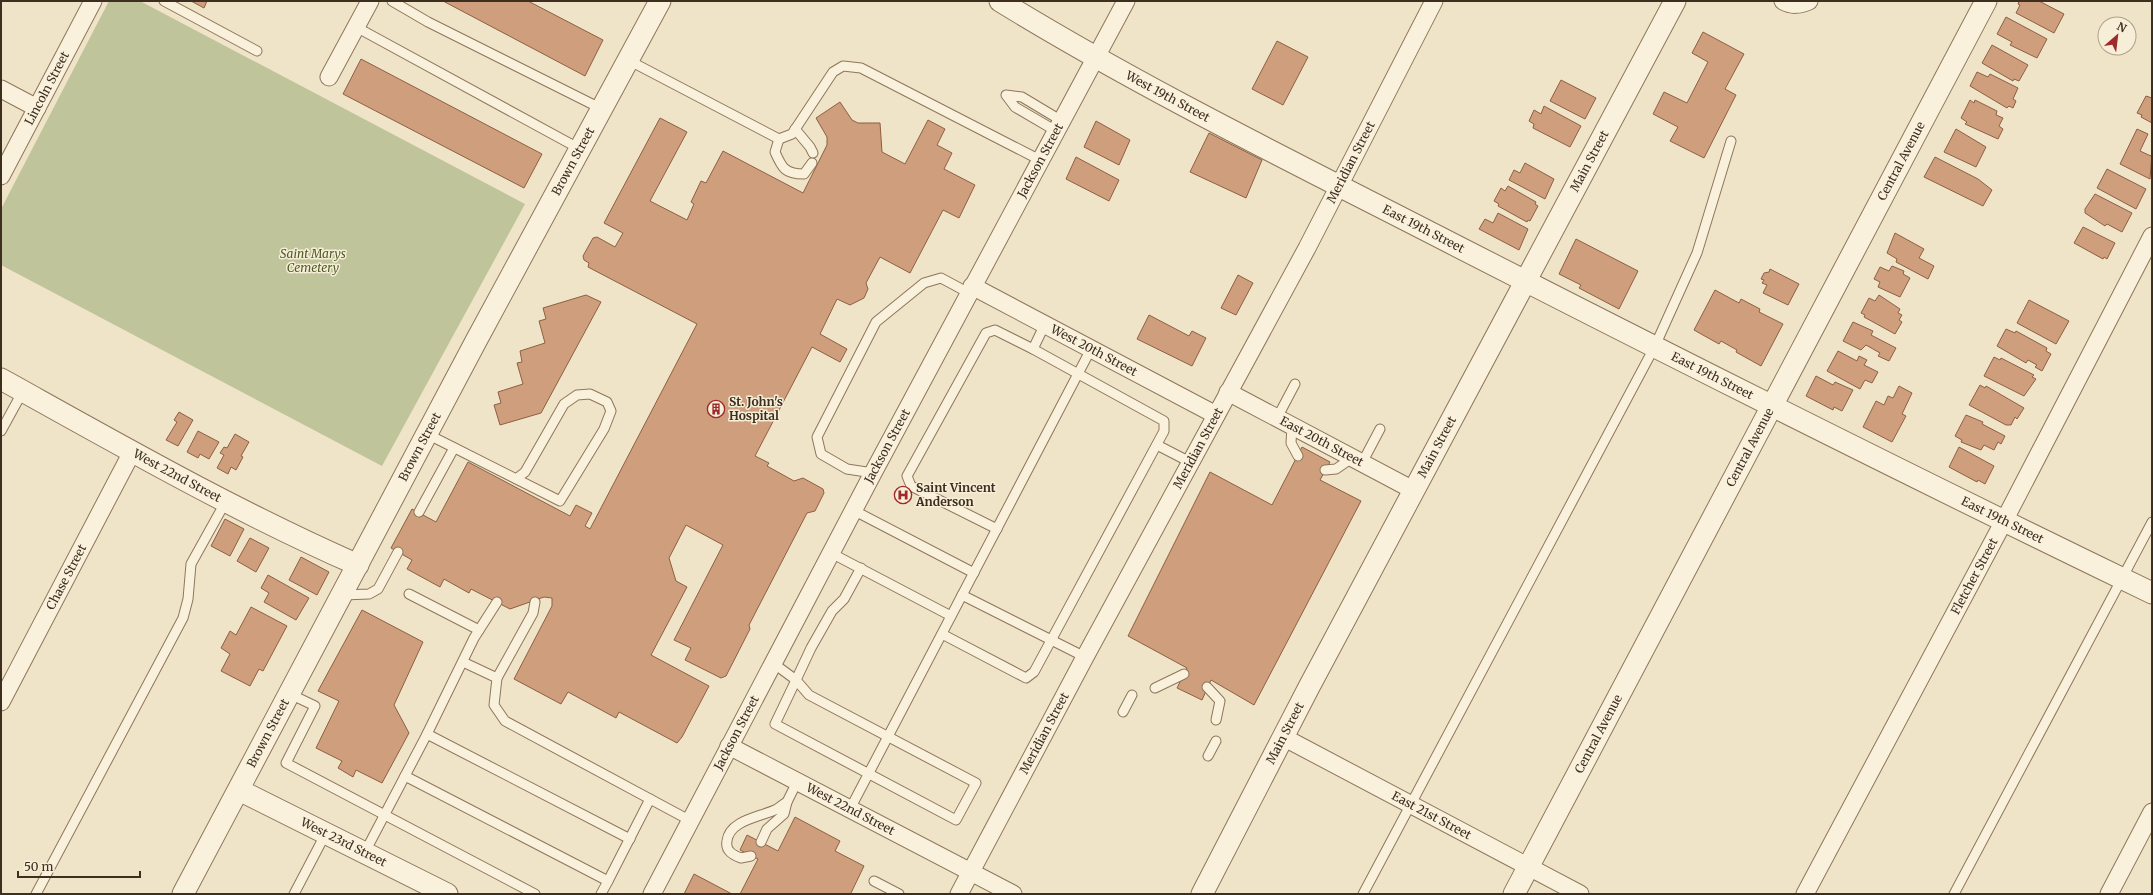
<svg xmlns="http://www.w3.org/2000/svg" width="2153" height="895" font-family="Merriweather,serif">
	<style>
		.cemetery { fill: #bfc49a }
		.building { fill: #cf9f7d; stroke: #8d5f41 }
		.lines { fill: none; stroke-linecap: round; stroke-linejoin: round }
		.service-casing { stroke: #8d765c; stroke-width: 11 }
		.minor-casing { stroke: #8d765c; stroke-width: 19 }
		.tertiary-casing { stroke: #8d765c; stroke-width: 23 }
		.service { stroke: #faf1dc; stroke-width: 9 }
		.minor { stroke: #faf1dc; stroke-width: 17 }
		.tertiary { stroke: #faf1dc; stroke-width: 21 }
		.labels { text-anchor: middle; stroke-width: 3; stroke-linejoin: round; paint-order: stroke }
		.street-label { font-size: 12px; fill: #3d2e20; stroke: #f7eed8 }
		.park-label { font-size: 12px; font-style: italic; fill: #4d5a26; stroke: #f7eed8 }
		.poi-label { font-size: 12px; font-weight: bold; fill: #3d2e20; stroke: #f7eed8; text-anchor: start }
	</style>
	<rect width="100%" height="100%" fill="#f0e4c8"/>
	<polygon class="cemetery" points="109,1 140,1 525,204 382,466 1,265 1,209"/>
	<g class="building">
		<polygon points="191,1 207,1 204,8"/>
		<polygon points="443,1 528,1 603,40 585,76"/>
		<polygon points="2019,1 2039,1 2064,14 2054,33 2016,13 2020,5 2018,4"/>
		<polygon points="2006,17 2047,39 2037,58 2010,45 2012,42 1997,34"/>
		<polygon points="1703,32 1744,54 1725,89 1736,95 1704,158 1670,141 1678,127 1653,114 1664,92 1687,103 1708,62 1692,53"/>
		<polygon points="1277,41 1308,57 1283,105 1252,89"/>
		<polygon points="1992,45 2028,65 2019,81 2014,79 2013,81 1982,63"/>
		<polygon points="361,59 542,154 524,188 343,94"/>
		<polygon points="1977,72 1988,77 1990,74 2018,88 2013,99 2016,101 2013,108 2009,106 2007,108 1970,86"/>
		<polygon points="1561,80 1596,98 1585,119 1550,101"/>
		<polygon points="2146,96 2152,98 2152,123 2141,117 2142,115 2137,113"/>
		<polygon points="1970,100 1974,103 1975,100 1997,111 1996,115 2003,118 1999,126 2003,129 1998,139 1965,124 1967,122 1961,118"/>
		<polygon points="840,102 852,120 858,123 880,123 882,152 905,164 928,120 945,129 937,145 952,153 944,169 975,185 959,218 943,210 910,273 880,257 866,283 868,289 864,298 850,305 837,299 820,334 847,349 840,362 812,347 755,456 769,463 767,466 794,481 803,478 823,489 824,493 815,511 807,513 749,625 750,629 726,676 721,678 685,660 691,648 674,640 723,545 686,525 669,558 676,581 687,587 651,655 709,686 682,737 677,743 619,712 616,718 568,692 561,704 514,679 552,606 552,598 544,597 510,609 471,589 469,593 444,579 440,587 407,569 412,560 391,548 412,509 436,522 468,462 570,516 576,505 592,513 585,526 590,529 697,324 588,267 589,263 584,260 583,256 593,238 597,237 615,247 623,233 604,223 660,118 687,132 650,201 687,220 694,204 691,202 701,181 706,183 723,151 803,193 827,145 827,137 816,118"/>
		<polygon points="1544,106 1581,126 1570,147 1533,128 1534,124 1529,121 1534,110 1541,114"/>
		<polygon points="1096,121 1130,140 1119,165 1084,147"/>
		<polygon points="1956,129 1986,147 1976,167 1944,152"/>
		<polygon points="2137,129 2148,134 2140,151 2151,156 2152,153 2150,179 2120,164"/>
		<polygon points="1209,133 1262,160 1246,198 1190,172"/>
		<polygon points="1076,157 1119,180 1109,201 1066,179"/>
		<polygon points="1935,157 1978,179 1992,190 1983,206 1924,177"/>
		<polygon points="1525,163 1554,179 1545,199 1509,180 1514,170 1520,173"/>
		<polygon points="2107,169 2146,189 2136,209 2097,188"/>
		<polygon points="1508,186 1536,202 1535,204 1538,206 1530,221 1528,220 1527,222 1498,206 1499,204 1494,201 1501,188 1505,191"/>
		<polygon points="2095,194 2132,213 2122,232 2107,224 2105,226 2085,213 2085,209"/>
		<polygon points="1498,213 1528,229 1519,250 1479,229 1485,219 1493,223"/>
		<polygon points="2083,227 2115,243 2107,259 2104,257 2103,259 2074,243"/>
		<polygon points="1895,233 1924,249 1919,258 1934,266 1928,279 1896,262 1897,259 1887,253"/>
		<polygon points="1576,239 1638,271 1619,309 1579,288 1581,285 1559,274"/>
		<polygon points="1892,266 1904,271 1903,274 1910,278 1900,297 1878,287 1880,282 1874,279 1880,267 1889,271"/>
		<polygon points="1770,269 1799,284 1788,305 1763,293 1767,285 1762,283 1764,280 1761,279 1764,273 1769,272"/>
		<polygon points="1238,275 1253,283 1236,315 1221,308"/>
		<polygon points="1715,290 1739,303 1741,299 1760,309 1759,312 1783,324 1761,366 1736,352 1737,350 1721,341 1719,344 1694,330"/>
		<polygon points="586,295 601,302 541,413 500,425 494,405 501,403 498,392 523,384 517,363 522,362 520,351 545,343 539,321 546,319 543,308"/>
		<polygon points="1879,295 1900,309 1898,313 1902,315 1899,320 1902,322 1895,334 1864,317 1865,315 1861,313 1869,298 1875,301"/>
		<polygon points="2029,300 2069,321 2056,344 2017,323"/>
		<polygon points="1149,315 1189,336 1192,331 1206,338 1192,366 1137,339"/>
		<polygon points="1853,322 1873,331 1871,335 1896,348 1889,361 1878,356 1880,353 1866,345 1861,350 1843,341"/>
		<polygon points="2006,329 2015,333 2016,331 2047,348 2046,351 2051,354 2042,371 2035,367 2037,365 2028,360 2026,363 1997,346"/>
		<polygon points="1838,351 1857,361 1859,356 1867,360 1864,365 1878,372 1872,383 1865,380 1860,389 1827,371"/>
		<polygon points="1994,357 2000,360 2001,358 2034,375 2032,377 2036,379 2024,396 1984,376"/>
		<polygon points="1816,376 1833,385 1835,382 1853,390 1842,411 1834,407 1833,410 1806,396"/>
		<polygon points="1980,385 1985,388 1986,386 2024,408 2017,419 2015,417 2011,425 2006,425 1969,405"/>
		<polygon points="1899,386 1912,393 1902,414 1906,416 1892,442 1863,427 1876,401 1884,405 1888,396 1893,398"/>
		<polygon points="179,412 193,420 178,446 166,440 177,422 174,420"/>
		<polygon points="1966,415 1983,422 1982,424 2005,436 2001,444 1998,442 1994,450 1984,445 1981,450 1961,442 1962,440 1955,436"/>
		<polygon points="198,431 219,442 209,459 200,454 198,458 187,452"/>
		<polygon points="235,434 249,442 241,456 243,457 236,470 231,467 228,474 217,468 224,455 220,453 224,447 227,448"/>
		<polygon points="1302,447 1330,462 1320,480 1361,501 1254,705 1211,680 1202,700 1177,688 1187,668 1128,636 1210,472 1272,505"/>
		<polygon points="1959,447 1994,466 1985,484 1978,480 1977,482 1949,467"/>
		<polygon points="225,519 244,529 230,556 211,546"/>
		<polygon points="250,538 269,548 256,572 237,561"/>
		<polygon points="301,557 329,572 317,595 289,580"/>
		<polygon points="268,575 309,598 296,620 264,602 269,593 261,588"/>
		<polygon points="251,607 287,626 263,671 259,669 250,686 221,671 230,654 221,648 230,631 236,635"/>
		<polygon points="362,610 423,642 394,705 409,733 382,783 356,770 353,777 338,768 342,761 316,748 339,701 318,691"/>
		<polygon points="795,817 840,841 835,851 864,866 851,893 853,894 740,894 758,859 740,850 747,835 778,851"/>
		<polygon points="694,874 732,894 684,894"/>
	</g>
	<g class="lines">
		<defs>
			<g id="service">
				<polyline points="164,1 257,51"/>
				<polyline points="392,1 428,22 602,109"/>
				<polyline points="356,27 580,149"/>
				<polyline points="628,60 779,139 792,134 833,72 843,66 861,68 1040,160"/>
				<polyline points="795,129 810,147 813,153"/>
				<polyline points="1056,131 1015,107 1006,95 1022,97 1062,121"/>
				<path d="M779 139 775 152C782 168 785 174 804 174L812 163"/>
				<polyline points="1277,418 1295,384"/>
				<polyline points="1292,426 1291,443 1298,456"/>
				<polyline points="1,431 23,391"/>
				<polyline points="427,434 560,501 604,429 611,411 607,402 590,394 577,395 564,404 525,472 516,479"/>
				<polyline points="1157,445 1190,462"/>
				<polyline points="1362,463 1380,429"/>
				<polyline points="1325,470 1336,469 1352,458"/>
				<polyline points="873,473 847,469 821,454 817,437 876,322 924,283 941,278 969,293"/>
				<polyline points="853,510 974,573"/>
				<polyline points="419,512 454,448"/>
				<polyline points="997,529 911,486 907,476 986,333 995,330 1033,349"/>
				<polyline points="831,553 951,616"/>
				<polyline points="409,594 479,630"/>
				<polyline points="343,595 369,594 378,589 398,552"/>
				<polyline points="962,595 1085,657"/>
				<polyline points="942,634 1026,678 1034,672 1164,431 1164,421 1033,349 1045,324"/>
				<polyline points="463,662 497,678 494,705 505,721 650,799"/>
				<polyline points="773,663 796,680 775,724 956,820 976,783 809,695 796,680 811,648 832,611 844,599 861,568"/>
				<polyline points="497,678 533,613 535,602"/>
				<polyline points="1207,687 1220,701 1216,720"/>
				<polyline points="1155,688 1184,674"/>
				<polyline points="290,694 315,706 286,763 535,894"/>
				<polyline points="1123,712 1132,695"/>
				<polyline points="427,734 630,839"/>
				<polyline points="1208,756 1216,741"/>
				<polyline points="405,776 608,881 601,894"/>
				<polyline points="787,802 797,782"/>
				<polyline points="850,809 1091,349"/>
				<polyline points="365,852 427,734 474,638 497,602"/>
				<path d="M751 856 741 858C733 855 725 851 727 841 729 820 761 817 777 809 780 807 783 804 787 802L784 814 767 829 761 842"/>
				<polyline points="608,881 650,799 691,821"/>
				<polyline points="874,881 899,894"/>
				<polyline points="36,894 183,618 188,599 191,564 226,501"/>
				<polyline points="294,894 326,833"/>
				<polyline points="1363,894 1655,346 1697,253 1731,141"/>
				<polyline points="1954,894 2152,522"/>
			</g>
			<g id="minor">
				<path d="M1783 1C1792 6 1799 5 1809 1"/>
				<polyline points="329,77 370,1"/>
				<polyline points="1,89 37,108"/>
				<path id="s1" d="M1 176 93 1"/>
				<path id="s2" d="M972 286 1216 415"/>
				<path id="s3" d="M1228 392 1415 491"/>
				<path id="s4" d="M1 702 132 452"/>
				<path id="s5" d="M1283 737 1580 894"/>
				<path id="s6" d="M729 746 1013 894"/>
				<path id="s7" d="M652 894 873 473 1126 1"/>
				<path id="s8" d="M959 894 1085 657 1307 248 1434 1"/>
				<path id="s9" d="M1805 894 2004 521 2152 236"/>
				<polyline points="2109,894 2152,812"/>
			</g>
			<g id="tertiary">
				<path id="s10" d="M1000 1C1142 88 1293 162 1441 238 1677 359 1914 478 2152 593"/>
				<path id="s11" d="M1 379C118 444 235 511 358 565"/>
				<path id="s12" d="M239 790 447 894"/>
				<path id="s13" d="M183 894 476 341 660 1"/>
				<path id="s14" d="M1202 894 1309 687 1675 1"/>
				<path id="s15" d="M1514 894 1986 1"/>
			</g>
		</defs>
		<use href="#service" class="service-casing"/>
		<use href="#minor" class="minor-casing"/>
		<use href="#tertiary" class="tertiary-casing"/>
		<use href="#service" class="service"/>
		<use href="#minor" class="minor"/>
		<use href="#tertiary" class="tertiary"/>
	</g>
	<defs>
		<symbol id="building-ring" viewBox="-11 -11 22 22"><circle r="9.5" fill="#f7eed8" stroke="#9e2a2b" stroke-width="1.5"/><path d="M-4-6H4V6H1V3H-1V6H-4ZM-2.5-4.3h1.7v1.8h-1.7ZM.8-4.3h1.7v1.8H.8ZM-2.5-1h1.7V.8h-1.7ZM.8-1h1.7V.8H.8Z" fill="#9e2a2b"/></symbol>
		<symbol id="hospital-ring" viewBox="-11 -11 22 22"><circle r="9.5" fill="#f7eed8" stroke="#9e2a2b" stroke-width="1.5"/><path d="M-5-5h3v3.5h4V-5h3V5h-3V1.5h-4V5h-3Z" fill="#9e2a2b"/></symbol>
	</defs>
	<g fill-rule="evenodd">
		<use href="#building-ring" x="706" y="399" width="20" height="20"/>
		<use href="#hospital-ring" x="893" y="485" width="20" height="20"/>
	</g>
	<g class="labels">
		<g class="street-label">
			<text dy="4" stroke="none"><textPath href="#s1" startOffset="99">Lincoln Street</textPath></text>
			<text dy="4" stroke="none"><textPath href="#s10" startOffset="193">West 19th Street</textPath></text>
			<text dy="4" stroke="none"><textPath href="#s13" startOffset="830">Brown Street</textPath></text>
			<text dy="4" stroke="none"><textPath href="#s7" startOffset="830">Jackson Street</textPath></text>
			<text dy="4" stroke="none"><textPath href="#s14" startOffset="829">Main Street</textPath></text>
			<text dy="4" stroke="none"><textPath href="#s15" startOffset="829">Central Avenue</textPath></text>
			<text dy="4" stroke="none"><textPath href="#s8" startOffset="830">Meridian Street</textPath></text>
			<text dy="4" stroke="none"><textPath href="#s10" startOffset="481">East 19th Street</textPath></text>
			<text dy="4" stroke="none"><textPath href="#s2" startOffset="138">West 20th Street</textPath></text>
			<text dy="4" stroke="none"><textPath href="#s10" startOffset="805">East 19th Street</textPath></text>
			<text dy="4" stroke="none"><textPath href="#s3" startOffset="106">East 20th Street</textPath></text>
			<text dy="4" stroke="none"><textPath href="#s7" startOffset="506">Jackson Street</textPath></text>
			<text dy="4" stroke="none"><textPath href="#s13" startOffset="506">Brown Street</textPath></text>
			<text dy="4" stroke="none"><textPath href="#s14" startOffset="505">Main Street</textPath></text>
			<text dy="4" stroke="none"><textPath href="#s8" startOffset="506">Meridian Street</textPath></text>
			<text dy="4" stroke="none"><textPath href="#s15" startOffset="505">Central Avenue</textPath></text>
			<text dy="4" stroke="none"><textPath href="#s11" startOffset="201">West 22nd Street</textPath></text>
			<text dy="4" stroke="none"><textPath href="#s10" startOffset="1129">East 19th Street</textPath></text>
			<text dy="4" stroke="none"><textPath href="#s9" startOffset="360">Fletcher Street</textPath></text>
			<text dy="4" stroke="none"><textPath href="#s4" startOffset="141">Chase Street</textPath></text>
			<text dy="4" stroke="none"><textPath href="#s7" startOffset="182">Jackson Street</textPath></text>
			<text dy="4" stroke="none"><textPath href="#s8" startOffset="182">Meridian Street</textPath></text>
			<text dy="4" stroke="none"><textPath href="#s14" startOffset="181">Main Street</textPath></text>
			<text dy="4" stroke="none"><textPath href="#s13" startOffset="182">Brown Street</textPath></text>
			<text dy="4" stroke="none"><textPath href="#s15" startOffset="181">Central Avenue</textPath></text>
			<text dy="4" stroke="none"><textPath href="#s6" startOffset="137">West 22nd Street</textPath></text>
			<text dy="4" stroke="none"><textPath href="#s5" startOffset="168">East 21st Street</textPath></text>
			<text dy="4" stroke="none"><textPath href="#s12" startOffset="117">West 23rd Street</textPath></text>
		</g>
		<g class="park-label">
			<text x="313" y="258">Saint Marys<tspan x="313" dy="14">Cemetery</tspan></text>
		</g>
		<g class="poi-label">
			<text x="729" y="406">St. John's<tspan x="729" dy="14">Hospital</tspan></text>
			<text x="916" y="492">Saint Vincent<tspan x="916" dy="14">Anderson</tspan></text>
		</g>
	</g>
	<rect width="2153" height="895" fill="none" stroke="#3d2e20" stroke-width="4"/>
	<g transform="translate(2117 36) rotate(28)"><circle r="19" fill="#f7eed8" stroke="#ada18e"/>
	<path d="M0-3L7 15L0 10L-7 15Z" fill="#9e2a2b"/>
	<text y="-6" font-size="11" font-weight="bold" text-anchor="middle" fill="#3d2e20">N</text>
	</g>
	<path d="M18 871v6h122v-6" fill="none" stroke="#3d2e20" stroke-width="2"/>
	<text x="24" y="871" font-size="12" fill="#3d2e20" stroke="#f7eed8" stroke-width="3" paint-order="stroke">50 m</text>
</svg>
